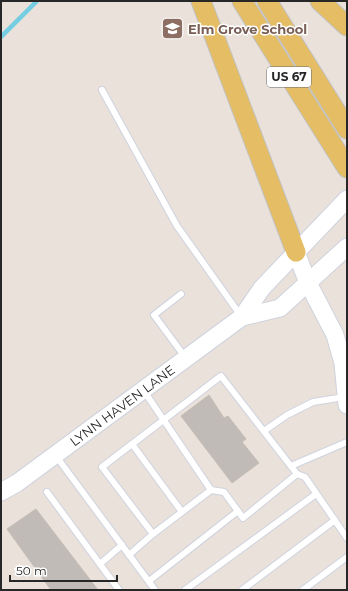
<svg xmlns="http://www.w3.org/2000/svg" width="348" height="591" font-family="Montserrat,sans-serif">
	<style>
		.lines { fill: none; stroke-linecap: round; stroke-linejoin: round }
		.stream { stroke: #74cee3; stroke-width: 4.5 }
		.building { fill: #c1bbb7; stroke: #c4bdb4 }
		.lane-casing { stroke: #cfd3df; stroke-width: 8 }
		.secondary-casing { stroke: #cfd3df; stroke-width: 19 }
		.primary-casing { stroke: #c3c3c3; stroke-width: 21 }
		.lane { stroke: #fff; stroke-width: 6 }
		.secondary { stroke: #fff; stroke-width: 17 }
		.primary { stroke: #e4bd64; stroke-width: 19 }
		.labels { text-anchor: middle; stroke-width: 3; stroke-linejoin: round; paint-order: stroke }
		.shield { fill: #fff; stroke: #686868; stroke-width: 1 }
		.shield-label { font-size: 12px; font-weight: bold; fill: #272727 }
		.education-label { font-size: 13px; font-weight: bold; fill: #785e54; stroke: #fff; text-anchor: start }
		.street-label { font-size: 13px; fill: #272727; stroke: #fff }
	</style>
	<rect width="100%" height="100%" fill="#e9e1da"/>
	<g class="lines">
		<polyline class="stream" points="1,37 37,1"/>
	</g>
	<g class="building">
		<polygon points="209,395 224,418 228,416 246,439 242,442 259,463 232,483 181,416"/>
		<polygon points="36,509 98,590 51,590 7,529"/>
	</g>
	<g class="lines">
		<defs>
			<g id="lane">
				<polyline points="102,90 177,226 241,316"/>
				<polyline points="181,294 154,315 185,357"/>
				<polyline points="144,391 211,490 224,492 243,518 297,474 221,376 102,467 153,534"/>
				<polyline points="264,431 287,415 313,402 344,397"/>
				<polyline points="132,444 182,512"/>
				<polyline points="56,456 155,590"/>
				<polyline points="291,466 347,442"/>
				<polyline points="297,474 305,477 347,538"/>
				<polyline points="47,492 119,590"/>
				<polyline points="129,555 153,534 211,490"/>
				<polyline points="100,564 122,545"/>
				<polyline points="149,581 238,511"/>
				<polyline points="185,590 316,494"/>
				<polyline points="242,590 335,520"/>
				<polyline points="303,590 347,557"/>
			</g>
			<g id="secondary">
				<polyline points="296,252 308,283 335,335 343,363 347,405"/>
				<polyline points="242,317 280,308 347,247"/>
				<path id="s1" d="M1 492 17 483 242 317 262 288 347 199"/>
			</g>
			<g id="primary">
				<polyline points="201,1 296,252"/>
				<polyline points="242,1 347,168"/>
				<polyline points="267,1 347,129"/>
				<polyline points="320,1 347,26"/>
			</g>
		</defs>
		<use href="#lane" class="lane-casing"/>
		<use href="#secondary" class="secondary-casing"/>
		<use href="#primary" class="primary-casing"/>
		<use href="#lane" class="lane"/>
		<use href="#secondary" class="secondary"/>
		<use href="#primary" class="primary"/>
	</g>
	<defs>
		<symbol id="school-square" viewBox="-11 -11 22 22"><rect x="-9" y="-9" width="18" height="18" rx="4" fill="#8d6e63" stroke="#fff"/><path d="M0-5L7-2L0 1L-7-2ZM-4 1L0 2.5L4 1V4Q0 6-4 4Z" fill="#fff"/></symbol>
	</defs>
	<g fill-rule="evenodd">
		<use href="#school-square" x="160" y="16" width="25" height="25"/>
	</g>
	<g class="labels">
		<rect class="shield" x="267" y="67" width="44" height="20" rx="3"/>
		<g class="shield-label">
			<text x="289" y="81">US 67</text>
		</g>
		<g class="education-label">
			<text x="188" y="34">Elm Grove School</text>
		</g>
		<g class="street-label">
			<text dy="5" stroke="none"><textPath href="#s1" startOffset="149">LYNN HAVEN LANE</textPath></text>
		</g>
	</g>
	<rect width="348" height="591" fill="none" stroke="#272727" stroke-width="4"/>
	<path d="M10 575v6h107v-6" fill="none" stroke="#272727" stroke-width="2"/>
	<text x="16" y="575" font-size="12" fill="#272727" stroke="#ffffff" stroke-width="3" paint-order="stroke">50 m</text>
</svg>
